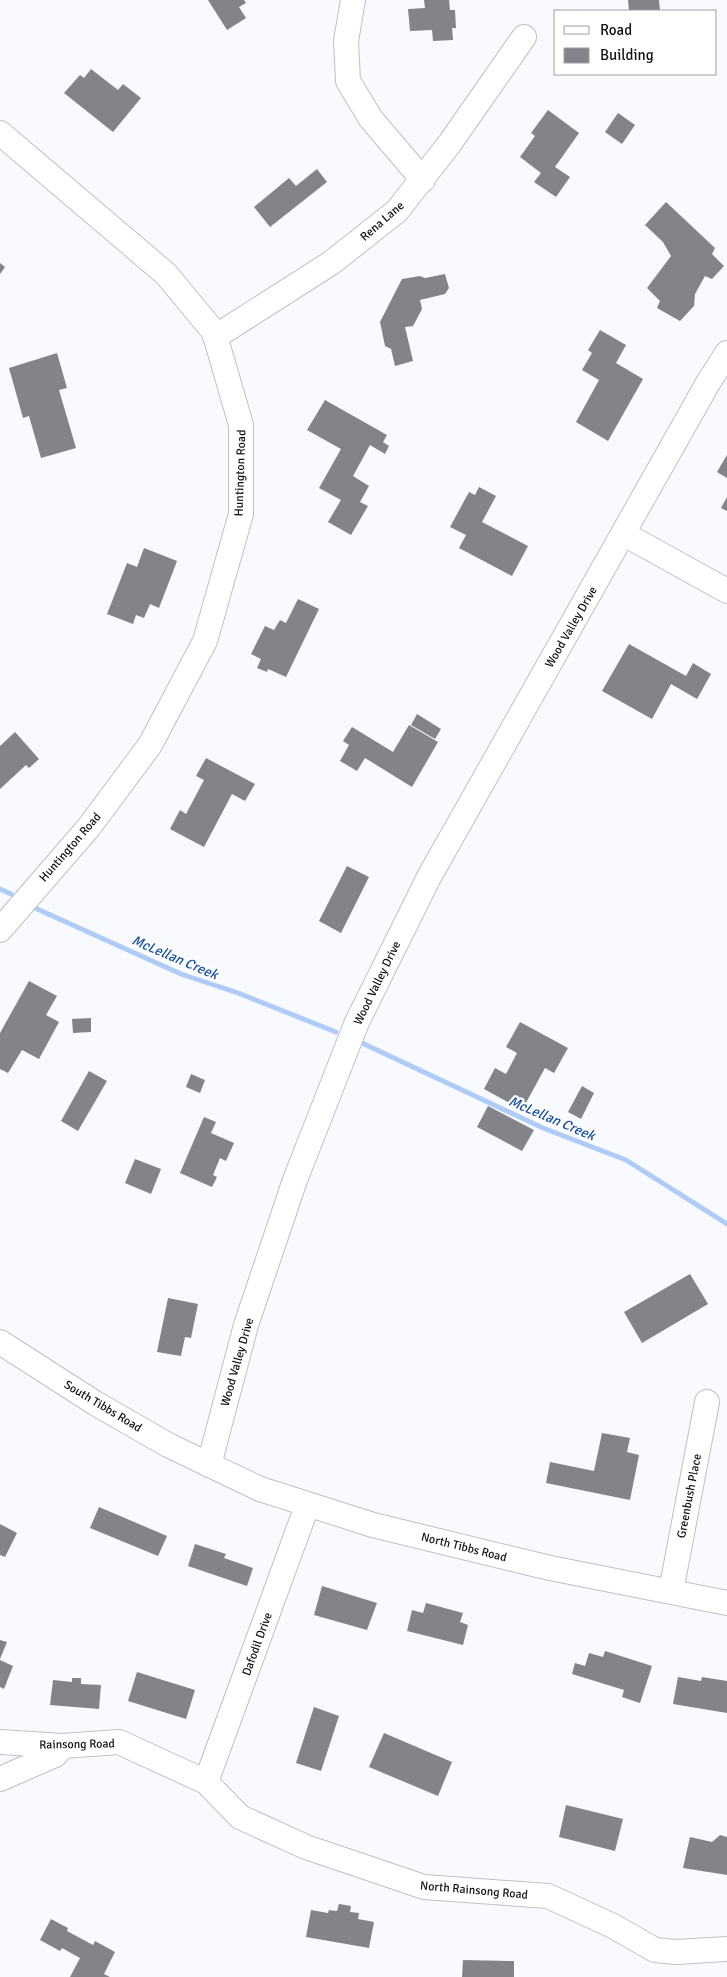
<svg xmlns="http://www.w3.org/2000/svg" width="727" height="1977" font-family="Signika,sans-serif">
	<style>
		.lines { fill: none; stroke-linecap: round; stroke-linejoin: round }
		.stream { stroke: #afccf8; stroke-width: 5 }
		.building { fill: #82848a }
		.minor-casing { stroke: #bec0c7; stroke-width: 26 }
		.minor { stroke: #fff; stroke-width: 24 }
		.labels { text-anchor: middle; stroke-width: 4.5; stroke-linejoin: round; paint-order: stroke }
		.street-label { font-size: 12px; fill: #121215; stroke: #fff }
		.water-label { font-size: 14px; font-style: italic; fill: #1952a4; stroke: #fff }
	</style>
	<rect width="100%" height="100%" fill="#f9fafe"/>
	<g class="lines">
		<g class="stream">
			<polyline points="0,889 11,894"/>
			<polyline points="35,908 181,974 238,993 336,1032"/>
			<polyline points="362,1043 543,1128 626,1160 727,1224"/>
		</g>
	</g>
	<g class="building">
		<polygon points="208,0 244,0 246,3 239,7 246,18 227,30"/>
		<polygon points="424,0 449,0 450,10 455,10 456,28 452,28 453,40 433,41 432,30 410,31 408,9 425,8"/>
		<polygon points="628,0 659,0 660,11 629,11"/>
		<polygon points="91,69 118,90 123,84 141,98 113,132 64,93 80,75 84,78"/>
		<polygon points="548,110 579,133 555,167 570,177 556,197 534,182 541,173 520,157 535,136 531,133"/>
		<polygon points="618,113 635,125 622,144 605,132"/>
		<polygon points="317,169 327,182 270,227 254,207 289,178 296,186"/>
		<polygon points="666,202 715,248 712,254 724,266 712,279 705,276 695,294 694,306 680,321 657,308 660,301 647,288 671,256 663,242 645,225"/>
		<polygon points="0,263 5,267 0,274"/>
		<polygon points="445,274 449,288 445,294 420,300 422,309 413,326 405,327 413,361 395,366 391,349 385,346 380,322 402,279 420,276 425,278"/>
		<polygon points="600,330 626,345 616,363 643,379 608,441 576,422 599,380 582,370 592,353 588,350"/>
		<polygon points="57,353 67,388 59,390 76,448 41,458 29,416 23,418 9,368"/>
		<polygon points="325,400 387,435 383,442 389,446 385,454 370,445 353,476 369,486 360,502 368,506 351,535 328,522 341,500 319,488 341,449 307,430"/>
		<polygon points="727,455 727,478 717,472"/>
		<polygon points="479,487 496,496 482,522 528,546 512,576 459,548 466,535 450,527 469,492 475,495"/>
		<polygon points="727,497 727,511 721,508"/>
		<polygon points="144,548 177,561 159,608 150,604 144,618 136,615 133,624 107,614 127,563 137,567"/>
		<polygon points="298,599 319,609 286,677 268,669 267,672 257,668 261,659 251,654 265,626 274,630 280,620 286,623"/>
		<polygon points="629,644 686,676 693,663 711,674 697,699 671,684 652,719 602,691"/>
		<polygon points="417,714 441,729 435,739 411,725"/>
		<polygon points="409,725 438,742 412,787 365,758 357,771 340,761 349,745 343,741 352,727 393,752"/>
		<polygon points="15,732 39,759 29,768 26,765 0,789 0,746"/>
		<polygon points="206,758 255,784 245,801 232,794 204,847 170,829 180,810 186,814 204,780 196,776"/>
		<polygon points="347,866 369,877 341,933 319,921"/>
		<polygon points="29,981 57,996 46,1015 59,1022 39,1059 22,1050 8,1073 0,1069 0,1033"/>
		<polygon points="91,1018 91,1032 73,1033 72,1019"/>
		<polygon points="520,1022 568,1048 554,1073 545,1068 522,1110 484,1089 495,1068 506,1074 517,1053 506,1047"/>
		<polygon points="89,1071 107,1081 78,1131 61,1121"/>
		<polygon points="191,1074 205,1080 200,1093 186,1087"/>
		<polygon points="582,1086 594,1093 581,1119 568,1112"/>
		<polygon points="488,1106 534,1130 522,1151 477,1127"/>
		<polygon points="204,1117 216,1122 211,1133 234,1143 226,1161 220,1158 213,1175 217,1177 212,1187 180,1173"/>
		<polygon points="135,1159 161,1169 151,1194 125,1183"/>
		<polygon points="690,1274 708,1304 642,1343 624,1312"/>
		<polygon points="168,1298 198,1304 191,1338 185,1337 181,1356 157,1352"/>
		<polygon points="602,1433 630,1438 627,1452 639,1455 630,1500 546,1483 550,1462 594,1471"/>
		<polygon points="99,1507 167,1536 158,1556 90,1528"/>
		<polygon points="0,1524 17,1533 5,1557 0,1555"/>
		<polygon points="195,1544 226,1554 224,1558 253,1568 247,1586 188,1566"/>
		<polygon points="322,1586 377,1603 367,1630 314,1615"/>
		<polygon points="426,1603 463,1613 460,1622 468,1625 463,1645 407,1631 412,1610 423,1613"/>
		<polygon points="0,1640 7,1642 0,1659"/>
		<polygon points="605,1651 652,1666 640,1703 622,1697 624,1690 572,1674 575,1663 585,1666 589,1653 603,1657"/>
		<polygon points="0,1660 13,1666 4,1689 0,1687"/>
		<polygon points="137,1672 195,1690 186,1719 128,1701"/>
		<polygon points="678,1677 701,1681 702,1677 727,1681 727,1713 673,1704"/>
		<polygon points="72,1678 81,1678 81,1684 101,1685 99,1709 50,1705 53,1680 72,1682"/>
		<polygon points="314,1707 339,1716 321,1771 296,1763"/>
		<polygon points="384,1733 452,1762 438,1796 369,1767"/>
		<polygon points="566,1805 623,1819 615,1851 559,1837"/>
		<polygon points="720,1835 727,1837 727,1875 683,1868 690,1837 712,1842"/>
		<polygon points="339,1904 351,1906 350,1912 359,1913 358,1919 374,1922 369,1948 306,1937 311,1910 328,1913 329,1910 337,1911"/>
		<polygon points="51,1919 68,1928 67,1931 93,1945 95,1941 115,1952 104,1974 110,1977 70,1977 80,1958 62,1948 60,1951 40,1940"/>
		<polygon points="463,1960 514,1961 514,1977 462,1977"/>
	</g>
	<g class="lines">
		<defs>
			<g id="minor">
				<polyline points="353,0 346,41 348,81 371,119 423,180"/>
				<polyline points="0,133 166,274 214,332 241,425 241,514 205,641 150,745 89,827 0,930"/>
				<polyline points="215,337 331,263 397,211 450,143 524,37"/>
				<polyline points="624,534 727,591"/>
				<polyline points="0,1342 95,1403 168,1445 260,1489 373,1525 550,1568 727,1603"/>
				<polyline points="209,1465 246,1325 295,1180 357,1022 429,877 708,383 727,353"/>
				<polyline points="671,1591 707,1402"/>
				<polyline points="0,1742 63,1746 119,1742 206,1782 240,1817 306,1847 424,1887 548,1896 613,1926 655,1950 676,1952 727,1949"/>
				<polyline points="0,1779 55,1755 63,1746"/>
				<polyline points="206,1782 307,1506"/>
			</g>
		</defs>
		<use href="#minor" class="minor-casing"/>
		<use href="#minor" class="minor"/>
	</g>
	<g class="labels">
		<g class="street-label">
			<text transform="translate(382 221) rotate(-41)" y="4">Rena Lane</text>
			<text transform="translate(240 473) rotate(-88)" y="4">Huntington Road</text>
			<text transform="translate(571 627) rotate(-60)" y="4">Wood Valley Drive</text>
			<text transform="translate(70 847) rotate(-49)" y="4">Huntington Road</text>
			<text transform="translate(377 983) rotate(-64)" y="4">Wood Valley Drive</text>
			<text transform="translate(237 1362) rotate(-74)" y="4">Wood Valley Drive</text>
			<text transform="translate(103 1406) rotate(31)" y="4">South Tibbs Road</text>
			<text transform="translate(689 1496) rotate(-79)" y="4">Greenbush Place</text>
			<text transform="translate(464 1547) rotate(14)" y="4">North Tibbs Road</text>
			<text transform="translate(257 1644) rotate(-70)" y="4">Dafodil Drive</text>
			<text transform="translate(77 1744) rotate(-1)" y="4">Rainsong Road</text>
			<text transform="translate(474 1890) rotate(5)" y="4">North Rainsong Road</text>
		</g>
		<g class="water-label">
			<text transform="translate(175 957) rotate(23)" y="5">McLellan Creek</text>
			<text transform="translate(552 1118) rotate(23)" y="5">McLellan Creek</text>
		</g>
	</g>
	<rect x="554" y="10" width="162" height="65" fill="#ffffff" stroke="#a0a0a1"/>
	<rect x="564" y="26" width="25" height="8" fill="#ffffff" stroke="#a0a0a1"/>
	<text x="600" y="35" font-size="15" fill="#121215">Road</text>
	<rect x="564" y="48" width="25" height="15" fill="#82848a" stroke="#a0a0a1"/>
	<text x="600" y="60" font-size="15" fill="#121215">Building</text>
</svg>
